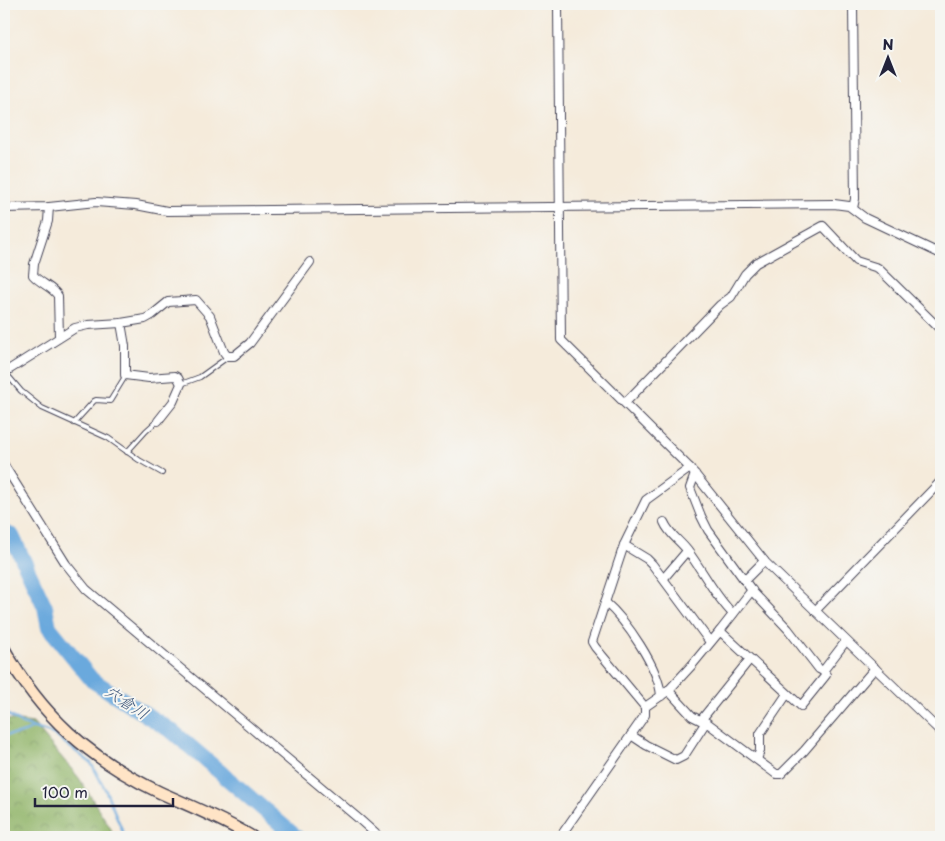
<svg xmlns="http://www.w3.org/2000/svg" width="945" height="841" font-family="'Playpen Sans','Klee One',sans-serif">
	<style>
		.forest { fill: url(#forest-crowns); stroke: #596b52 }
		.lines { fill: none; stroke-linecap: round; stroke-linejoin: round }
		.stream { stroke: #6aa9dd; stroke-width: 2.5 }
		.river { stroke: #6aa9dd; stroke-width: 16 }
		.lane-casing { stroke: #424053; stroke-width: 6 }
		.street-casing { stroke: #424053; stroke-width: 10 }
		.secondary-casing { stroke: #424053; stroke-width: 14 }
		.lane { stroke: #fff; stroke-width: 4 }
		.street { stroke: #fff; stroke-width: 8 }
		.secondary { stroke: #ffe4c6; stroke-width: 11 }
		.labels { text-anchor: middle; stroke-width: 4; stroke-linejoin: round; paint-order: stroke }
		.water-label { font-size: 16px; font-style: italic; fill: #3f587c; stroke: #f6f6f2 }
	</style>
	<defs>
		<pattern id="forest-crowns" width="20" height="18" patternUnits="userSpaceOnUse" patternTransform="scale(1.25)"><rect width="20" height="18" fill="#90b468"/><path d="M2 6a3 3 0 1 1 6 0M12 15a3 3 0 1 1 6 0" fill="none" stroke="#759257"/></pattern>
	</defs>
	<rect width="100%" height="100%" fill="#f6f6f2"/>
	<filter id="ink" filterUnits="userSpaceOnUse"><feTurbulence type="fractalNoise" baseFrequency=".02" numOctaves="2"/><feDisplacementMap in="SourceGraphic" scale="10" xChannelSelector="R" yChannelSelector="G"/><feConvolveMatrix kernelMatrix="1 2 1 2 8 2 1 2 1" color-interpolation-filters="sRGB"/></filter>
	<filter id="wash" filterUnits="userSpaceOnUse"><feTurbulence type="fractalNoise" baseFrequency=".0096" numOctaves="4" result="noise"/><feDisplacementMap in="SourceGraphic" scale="20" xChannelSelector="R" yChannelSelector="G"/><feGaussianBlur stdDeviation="1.12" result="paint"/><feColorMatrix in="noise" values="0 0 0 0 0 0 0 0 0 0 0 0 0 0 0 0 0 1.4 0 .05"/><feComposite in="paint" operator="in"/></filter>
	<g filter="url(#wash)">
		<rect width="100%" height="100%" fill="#f5ebdb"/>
		<polygon class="forest" points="4,719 33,723 79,778 111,829 113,837 4,837"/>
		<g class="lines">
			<g class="stream">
				<polyline points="4,712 22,724 53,734 91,763 105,789 125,837"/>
				<path d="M4 735C15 735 23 734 33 728"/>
			</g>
			<polyline class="river" points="4,533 12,536 45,607 49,627 92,680 173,732 296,837"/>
		</g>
	</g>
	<g filter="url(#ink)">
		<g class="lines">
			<defs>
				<g id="lane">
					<polyline points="4,371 21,391 42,408 108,438 139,460 162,473"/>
					<polyline points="181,384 200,377 225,359 227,356"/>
					<polyline points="74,423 94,401 96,400 110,401 126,375"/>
					<polyline points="127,452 146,431 157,421"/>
				</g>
				<g id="street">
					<polyline points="558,4 561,340 690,468 766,563 941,732"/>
					<path d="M49 207 48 221 34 264 33 275C41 284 54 288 58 296L59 337"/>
					<polyline points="4,208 49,207 96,202 136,205 167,211 834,204 849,206 865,218 941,254"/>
					<polyline points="853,208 855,199 853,4"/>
					<polyline points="121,323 125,346 125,375 149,378 175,376 178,378 181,384 173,402 158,421"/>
					<polyline points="4,371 10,369 75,328 88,325 121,323 145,319 152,315 168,302 196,300 210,316 224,352 227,356 234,356 250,343 310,262"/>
					<polyline points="625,403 720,305 731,297 745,274 756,263 823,226 856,261 878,268 941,330"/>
					<polyline points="4,465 66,564 86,589 359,819 379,837"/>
					<polyline points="695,474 690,488 701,516 708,530 753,592 788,629 819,669 823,671"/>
					<path d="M664 522C669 534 679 540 687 550 703 571 714 595 733 614"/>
					<polyline points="624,545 647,559 652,564 710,642"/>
					<polyline points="664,578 687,551"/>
					<polyline points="745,580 764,561"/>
					<path d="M605 602C626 620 659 668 661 696"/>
					<polyline points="815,611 941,481"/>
					<polyline points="720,631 752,590"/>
					<polyline points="668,690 692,716 704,722"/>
					<polyline points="645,707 668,691 692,665 720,631 801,706 826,675 823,671 846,641"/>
					<polyline points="701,720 750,659"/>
					<polyline points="631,735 646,745 676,760 684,756 706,722 776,774 781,774 804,751 875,668"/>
					<polyline points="757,759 760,751 760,734 787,694"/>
					<polyline points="560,837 645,715 645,707 595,647 592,642 624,545 646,500 690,468"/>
				</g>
				<path id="secondary" d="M4 649C41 716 90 759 159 792 190 806 223 819 252 837"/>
			</defs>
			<use href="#lane" class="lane-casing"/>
			<use href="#street" class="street-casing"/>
			<use href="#secondary" class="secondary-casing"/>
			<use href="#lane" class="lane"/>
			<use href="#street" class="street"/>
			<use href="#secondary" class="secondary"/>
		</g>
	</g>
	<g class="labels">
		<g class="water-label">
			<text transform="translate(127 702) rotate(33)" y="6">穴倉川</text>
		</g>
	</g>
	<rect width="945" height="841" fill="none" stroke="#f6f6f2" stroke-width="20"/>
	<g transform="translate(888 58)" stroke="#f6f6f2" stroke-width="4" paint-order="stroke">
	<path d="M0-4L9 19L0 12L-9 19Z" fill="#22223b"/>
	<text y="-8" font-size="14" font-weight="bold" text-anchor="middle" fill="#22223b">N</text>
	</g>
	<path d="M35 798v8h138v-8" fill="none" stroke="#22223b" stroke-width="2.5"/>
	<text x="42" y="798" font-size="15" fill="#22223b" stroke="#f6f6f2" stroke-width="4" paint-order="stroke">100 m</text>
</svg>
